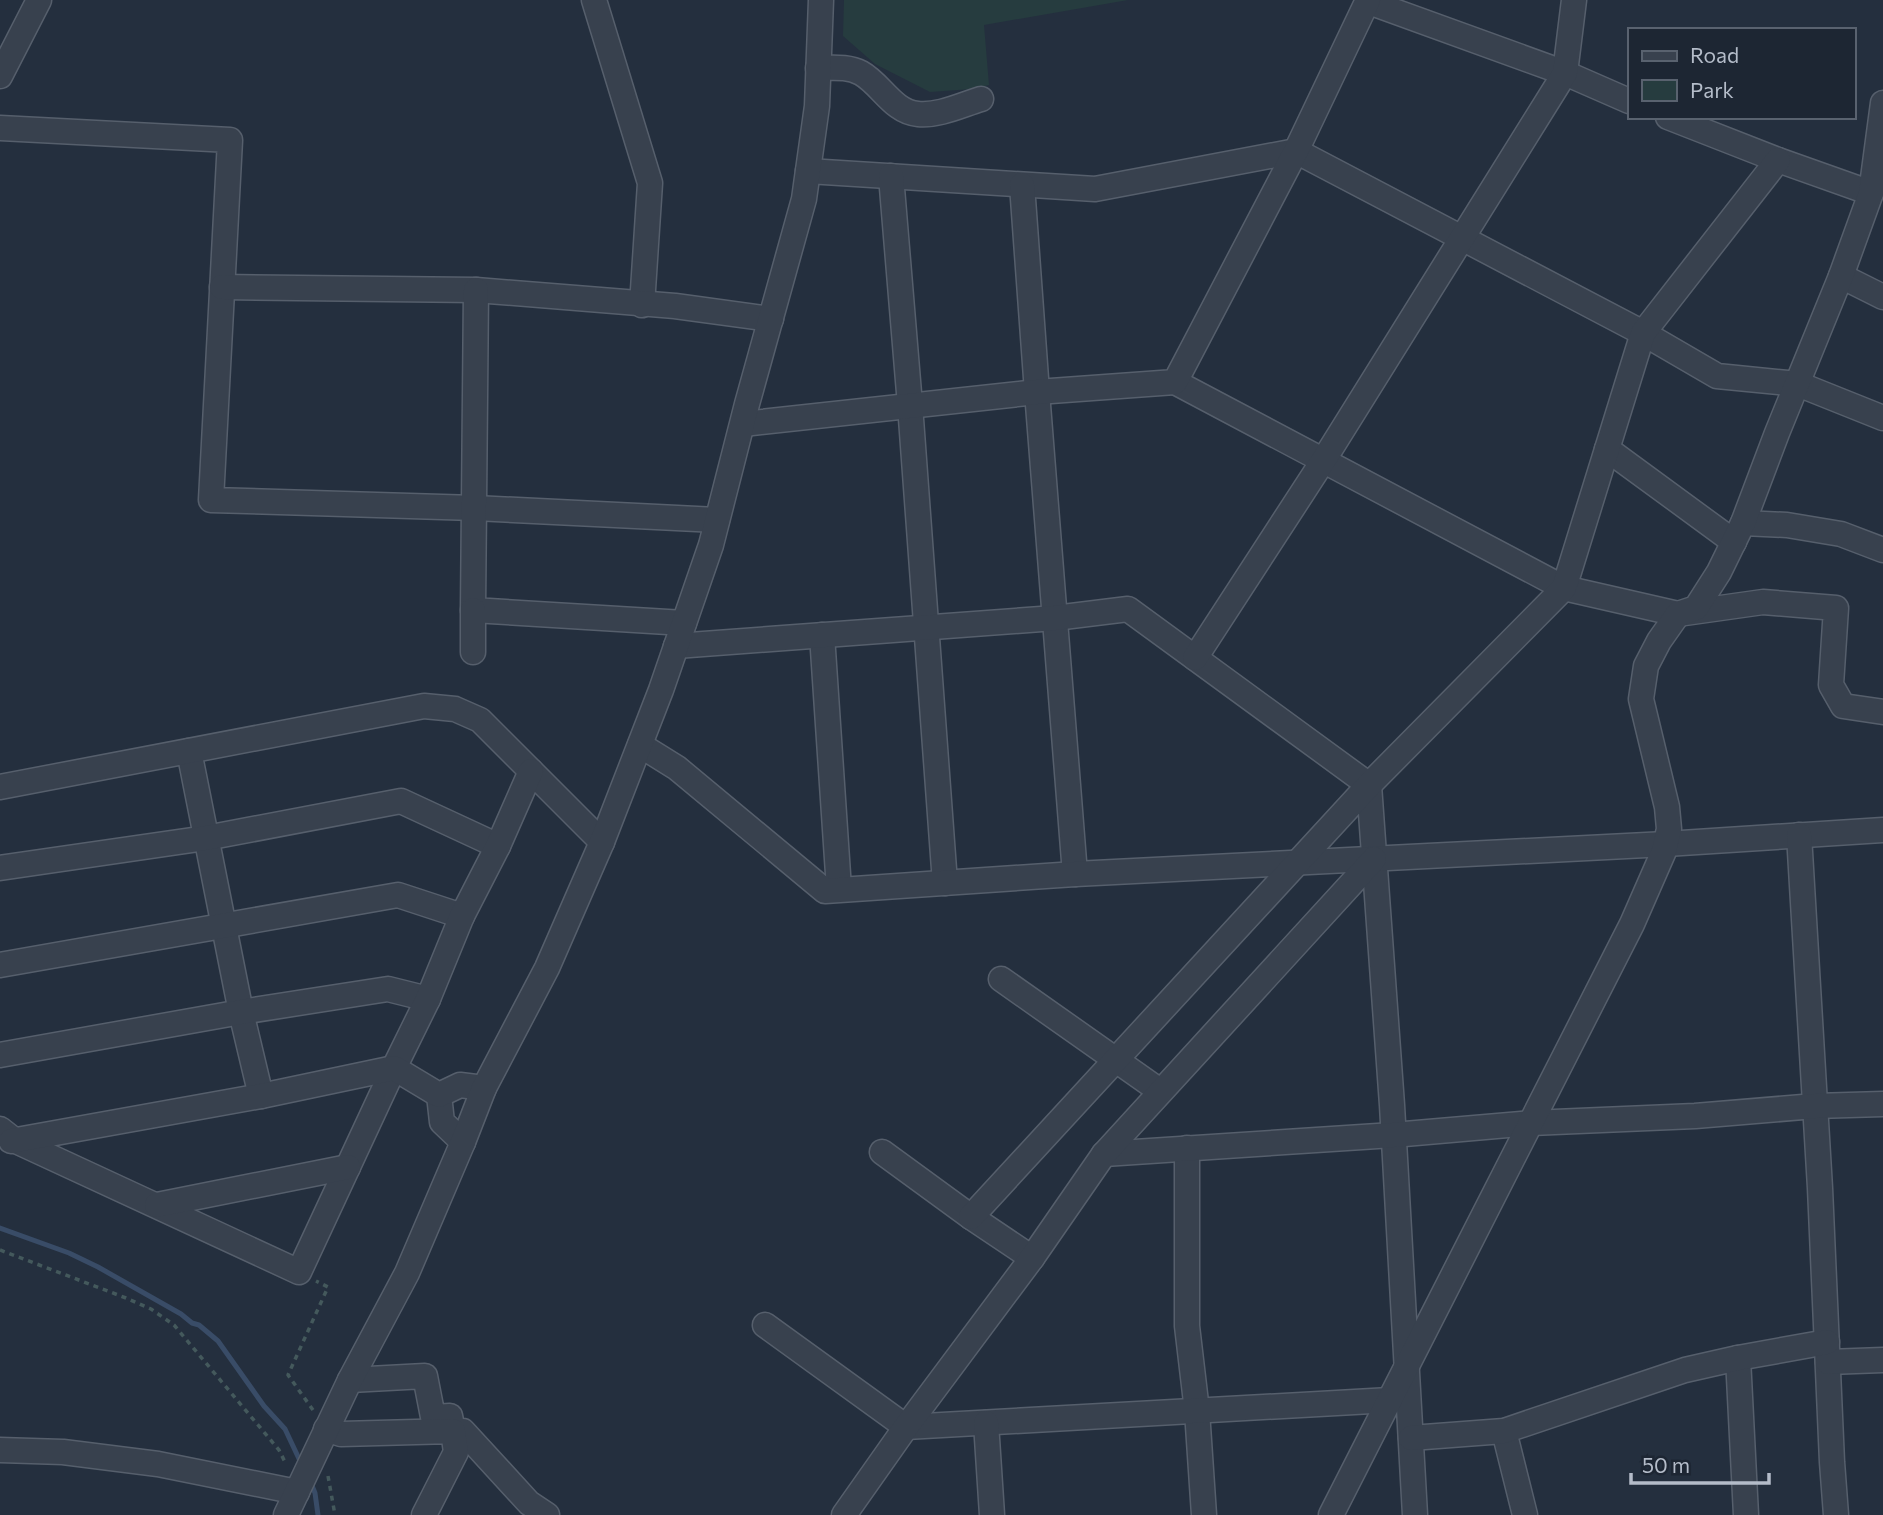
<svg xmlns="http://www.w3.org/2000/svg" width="1883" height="1515" font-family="Commissioner,sans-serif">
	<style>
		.green { fill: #263c3f }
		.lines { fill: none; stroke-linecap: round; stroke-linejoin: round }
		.stream { stroke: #394c67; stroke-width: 5 }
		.minor-casing { stroke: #565f6c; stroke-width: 27 }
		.path { stroke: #44595c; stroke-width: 3.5; stroke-dasharray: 5 5; stroke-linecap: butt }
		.minor { stroke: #38414e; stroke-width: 24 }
	</style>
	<rect width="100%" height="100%" fill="#242f3e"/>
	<polygon class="green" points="844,0 1128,0 984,25 989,85 972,89 930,92 875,64 843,36"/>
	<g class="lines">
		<g class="stream">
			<polyline points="0,1228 69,1253 98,1267 181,1314 192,1323 199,1325 218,1341 264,1406 285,1429 301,1463"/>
			<polyline points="310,1481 315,1493 318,1515"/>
		</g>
		<defs>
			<g id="minor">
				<polyline points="594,0 650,183 642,305"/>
				<polyline points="1369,2 1565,73 1629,101"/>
				<path d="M818 68C833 68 848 66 861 73 881 84 893 112 918 114 939 116 961 105 981 99"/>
				<polyline points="0,76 39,0"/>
				<polyline points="1668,117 1778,160 1871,193"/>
				<polyline points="0,128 230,140 211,500 475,508 717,520"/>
				<polyline points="808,171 1095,189 1296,151 1643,333 1717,376 1798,384 1883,418"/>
				<polyline points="891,176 910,405 945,883"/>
				<polyline points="1022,185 1037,392 1075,874"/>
				<polyline points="1841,276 1883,297"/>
				<polyline points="222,287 476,290 675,306 771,319"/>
				<polyline points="476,290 473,610 684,623"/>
				<polyline points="1175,382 1564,588 1678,614 1763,602 1836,608 1831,685 1843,706 1883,712"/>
				<polyline points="743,424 1037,392 1175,382 1296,151 1368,0"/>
				<polyline points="1607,449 1734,542"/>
				<polyline points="1743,523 1787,525 1841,534 1883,550"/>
				<polyline points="822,635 839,889"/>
				<polyline points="676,646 1055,618 1128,609 1369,785 1392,1105 1415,1515"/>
				<polyline points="473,652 473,610"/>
				<polyline points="1195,658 1323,461 1565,73 1574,0"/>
				<polyline points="640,745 677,768 825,891 1075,874 1666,844 1883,830"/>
				<polyline points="189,751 241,1012 261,1096"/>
				<polyline points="0,787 424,706 455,709 480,720 602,842"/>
				<polyline points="1799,835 1820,1188 1832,1462 1836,1515"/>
				<polyline points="0,868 206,838 401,801 498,846"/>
				<polyline points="0,965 398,895 462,916"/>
				<polyline points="1001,979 1160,1091"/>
				<polyline points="0,1055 241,1012 388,989 428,999"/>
				<polyline points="439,1095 442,1122 463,1142"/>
				<polyline points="0,1129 14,1140 299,1272 394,1068 428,999 462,916 498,846 531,771"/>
				<polyline points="11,1141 261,1096 394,1068 439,1095 460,1085 484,1088"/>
				<polyline points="1187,1148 1187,1326 1197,1411 1204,1515"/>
				<polyline points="882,1152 971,1217 1032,1258"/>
				<polyline points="1104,1154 1393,1135 1531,1123 1695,1116 1815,1106 1883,1104"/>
				<polyline points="157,1205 348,1167"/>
				<polyline points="971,1217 1369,785 1564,588 1643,333 1778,160"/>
				<polyline points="765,1325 906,1427 1390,1400"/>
				<polyline points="1738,1358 1746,1515"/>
				<polyline points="1828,1362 1883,1360"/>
				<polyline points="350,1380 425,1376 433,1417 450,1416 453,1431 463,1431 529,1503 547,1515"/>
				<polyline points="986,1423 992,1515"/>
				<polyline points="326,1429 341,1434 453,1431 456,1452 424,1515"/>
				<polyline points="1504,1431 1525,1515"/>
				<polyline points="1411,1438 1504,1431 1685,1370 1738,1358 1827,1342"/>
				<polyline points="0,1450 63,1452 158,1464 297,1492"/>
				<polyline points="286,1515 350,1380 407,1273 463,1142 484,1088 547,968 602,842 661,690 711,545 747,404 804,199 817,106 821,0"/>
				<polyline points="844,1515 906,1427 1032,1258 1104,1154 1374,859"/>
				<polyline points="1331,1515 1632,924 1664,851 1669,829 1667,807 1641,699 1646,666 1659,641 1678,614 1696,608 1719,572 1743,523 1777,433 1841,276 1871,193 1883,103"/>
			</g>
		</defs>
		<use href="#minor" class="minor-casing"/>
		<g class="path">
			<polyline points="0,1250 126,1298 151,1309 174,1325 279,1450 286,1464"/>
			<polyline points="313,1410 288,1375 328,1287 316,1281"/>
			<polyline points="328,1476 335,1515"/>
		</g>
		<use href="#minor" class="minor"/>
	</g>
	<rect x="1628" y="28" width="228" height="91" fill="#1d2633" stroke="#59626f" stroke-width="2"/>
	<rect x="1642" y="51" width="35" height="10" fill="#38414e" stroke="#59626f" stroke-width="2"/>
	<text x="1690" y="63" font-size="21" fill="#b4bcc9">Road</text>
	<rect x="1642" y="80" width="35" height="21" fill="#263c3f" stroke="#59626f" stroke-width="2"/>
	<text x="1690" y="98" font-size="21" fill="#b4bcc9">Park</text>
	<path d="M1631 1473v10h138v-10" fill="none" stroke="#b4bcc9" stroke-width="3.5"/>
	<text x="1642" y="1473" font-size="21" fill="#b4bcc9" stroke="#1d2633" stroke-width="5" paint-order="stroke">50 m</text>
</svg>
